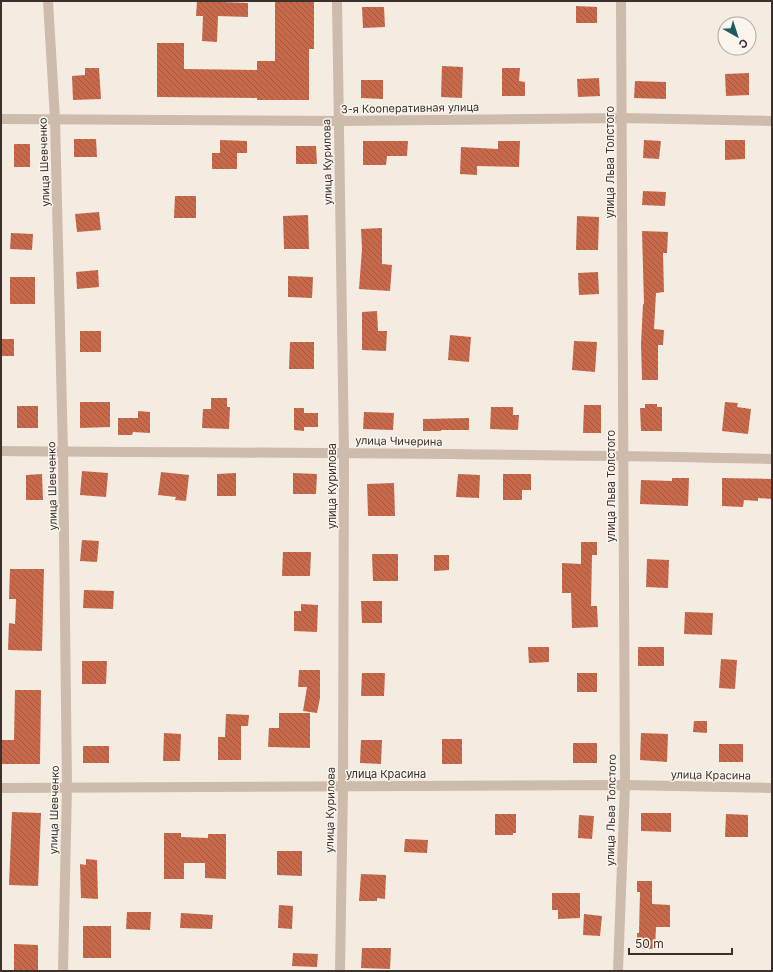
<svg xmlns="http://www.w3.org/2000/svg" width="773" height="972" font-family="Inter,sans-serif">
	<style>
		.building { fill: url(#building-back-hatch) }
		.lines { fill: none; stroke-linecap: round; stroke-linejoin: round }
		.street { stroke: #cdbbac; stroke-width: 10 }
		.labels { text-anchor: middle; stroke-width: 3; stroke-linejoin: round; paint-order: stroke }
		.street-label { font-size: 11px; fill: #3b302b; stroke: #fbf5ee }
	</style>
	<defs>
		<pattern id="building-back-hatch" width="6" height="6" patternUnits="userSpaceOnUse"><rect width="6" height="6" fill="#c8694b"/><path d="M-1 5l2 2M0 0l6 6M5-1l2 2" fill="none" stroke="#a4573f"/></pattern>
	</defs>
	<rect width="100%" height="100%" fill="#f4ebe1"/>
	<g class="building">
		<polygon points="197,1 248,3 248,17 218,16 217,42 202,41 203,16 196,16"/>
		<polygon points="275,1 314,1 314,49 309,49 309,100 257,100 257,98 157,97 157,43 184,43 184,69 257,70 257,61 275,61"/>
		<polygon points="576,6 597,7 597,23 576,23"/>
		<polygon points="362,7 384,7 385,27 363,28"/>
		<polygon points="442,66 463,67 462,98 441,97"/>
		<polygon points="85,68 99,68 101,99 73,100 72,76 85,75"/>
		<polygon points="502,68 520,68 519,81 525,82 525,96 502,96"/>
		<polygon points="749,73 749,95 726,96 725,74"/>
		<polygon points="599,78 600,96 578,97 577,79"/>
		<polygon points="361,80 383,80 383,99 361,98"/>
		<polygon points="635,81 666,82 666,99 634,98"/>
		<polygon points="74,139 96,139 97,157 74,157"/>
		<polygon points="220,140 247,141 247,153 237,153 237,169 212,169 212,153 220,153"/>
		<polygon points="644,140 661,141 659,159 643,158"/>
		<polygon points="725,140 745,140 745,159 725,160"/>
		<polygon points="363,141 408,141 407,156 387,156 386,165 363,165"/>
		<polygon points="498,141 520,141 519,167 477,166 477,175 460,174 461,147 498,149"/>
		<rect x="14" y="144" width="16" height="23"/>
		<polygon points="296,146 316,146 317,164 296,164"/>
		<polygon points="643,191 666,192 665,206 642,205"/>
		<polygon points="175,196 196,196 196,218 174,218"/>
		<polygon points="99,212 101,230 77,232 75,214"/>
		<polygon points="308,215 309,249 284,249 283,216"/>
		<polygon points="577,216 599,217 598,250 576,250"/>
		<polygon points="382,228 382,264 392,265 390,291 359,289 362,249 361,229"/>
		<polygon points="642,231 668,232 667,253 663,253 664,292 656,293 654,329 664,330 663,345 658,345 658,380 642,380 641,344 643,304 644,304"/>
		<polygon points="11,233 33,234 32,250 10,249"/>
		<polygon points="98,270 99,287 77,289 76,272"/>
		<polygon points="598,272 599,294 579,295 578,273"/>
		<polygon points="288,276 313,277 312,298 288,297"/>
		<rect x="10" y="277" width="25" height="27"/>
		<polygon points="377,311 378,331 387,331 386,351 362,350 362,312"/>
		<rect x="80" y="331" width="21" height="21"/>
		<polygon points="450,335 471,337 469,362 448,360"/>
		<rect x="1" y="339" width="13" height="17"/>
		<polygon points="574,341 597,342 595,372 572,370"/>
		<polygon points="290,342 314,342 314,369 289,369"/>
		<polygon points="211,398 227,398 227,407 230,407 229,429 202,428 203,409 211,409"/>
		<polygon points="80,402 110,402 110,427 80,428"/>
		<polygon points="725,402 738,403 737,407 751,409 748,434 722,431"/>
		<polygon points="645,404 657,404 657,407 662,407 662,431 641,431 640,408 645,408"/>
		<polygon points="584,405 601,405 601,433 583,433"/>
		<rect x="17" y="406" width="21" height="22"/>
		<polygon points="491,407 513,407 513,415 519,415 518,430 490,429"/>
		<polygon points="294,408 304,408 304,413 318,413 318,427 304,427 304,431 294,430"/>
		<polygon points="138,411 150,412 150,433 133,432 132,435 118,435 118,418 138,418"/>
		<polygon points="364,412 394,413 393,430 363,429"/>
		<polygon points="469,418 469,430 441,430 441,431 423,431 423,419"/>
		<polygon points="82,471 108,473 106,497 80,495"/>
		<polygon points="161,472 189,475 186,501 175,500 176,497 158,495"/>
		<polygon points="236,473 236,496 217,496 217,474"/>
		<polygon points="293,473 317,474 316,494 293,494"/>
		<polygon points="42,474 43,500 26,500 26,475"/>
		<polygon points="458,474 480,475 479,498 456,497"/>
		<polygon points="503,474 531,474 531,490 522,490 522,500 503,500"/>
		<polygon points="672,478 689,478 688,506 640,504 641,480 672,481"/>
		<polygon points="722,478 772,479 772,499 758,498 758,501 744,500 743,507 722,506"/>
		<polygon points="394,483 395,516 368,516 367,484"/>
		<polygon points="82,540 99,541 97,562 80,561"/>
		<polygon points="581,542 597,542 597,555 592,555 591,606 597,606 598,627 572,628 571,593 562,593 562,563 581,564"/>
		<polygon points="283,552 311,552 310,576 282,576"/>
		<polygon points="372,554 398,554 398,581 373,581"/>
		<polygon points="434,555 449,555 449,570 434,571"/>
		<polygon points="647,559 669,560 668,588 646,587"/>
		<polygon points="10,569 44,569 42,651 8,650 9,623 15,624 16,599 9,599"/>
		<polygon points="84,590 114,591 113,609 83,608"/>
		<polygon points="361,601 382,601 382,623 362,623"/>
		<polygon points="301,604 318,605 317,632 294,631 294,611 301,611"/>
		<polygon points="685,612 713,613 712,635 684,634"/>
		<polygon points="528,647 549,647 549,662 529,663"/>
		<rect x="638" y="647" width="26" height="19"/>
		<polygon points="721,659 737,660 735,689 719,688"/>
		<polygon points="82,661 107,661 106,684 82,684"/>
		<polygon points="299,670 320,670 320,698 317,713 303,711 307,687 298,687"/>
		<polygon points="362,673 385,673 384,696 361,696"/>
		<rect x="577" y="673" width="20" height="19"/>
		<polygon points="15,690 41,690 40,764 1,764 1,740 14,740"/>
		<polygon points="279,713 310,713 310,748 268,747 269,728 279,728"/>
		<polygon points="226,714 249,715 248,726 241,726 241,760 218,760 218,737 225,737"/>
		<polygon points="694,721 707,721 707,733 693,732"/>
		<polygon points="164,733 181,734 180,761 163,761"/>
		<polygon points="641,733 668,734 667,762 640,760"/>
		<rect x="442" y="739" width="20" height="25"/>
		<polygon points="361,740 382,740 381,764 360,763"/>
		<rect x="573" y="743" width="24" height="20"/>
		<rect x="719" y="744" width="24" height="18"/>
		<rect x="83" y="746" width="26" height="17"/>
		<polygon points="12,812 41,813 38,886 9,885"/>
		<polygon points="641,813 671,813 671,832 641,831"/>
		<polygon points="495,814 516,814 516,833 513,833 513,835 495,835"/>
		<polygon points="726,814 748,815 748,837 725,837"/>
		<polygon points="579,815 594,816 592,839 578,838"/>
		<polygon points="164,833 181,833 181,837 208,838 208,834 226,834 226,879 205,878 205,863 184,863 184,879 164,879"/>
		<polygon points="405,839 428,840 427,853 404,852"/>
		<polygon points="277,851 302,851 302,876 277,875"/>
		<polygon points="86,859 97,860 98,899 81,898 80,864 86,865"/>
		<polygon points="361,874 386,875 385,899 377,898 377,901 359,901"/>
		<polygon points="637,881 652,881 652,904 670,905 670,927 656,927 655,949 637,948 637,933 639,933 640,892 637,892"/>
		<polygon points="552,893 580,893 580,918 558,919 558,910 552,910"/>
		<polygon points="279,905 293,906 292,929 278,928"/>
		<polygon points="127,912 151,912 150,930 126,929"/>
		<polygon points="181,913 213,915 212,929 180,928"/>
		<polygon points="584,914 602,916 600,936 583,935"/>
		<rect x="83" y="926" width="28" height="32"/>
		<polygon points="14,944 38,945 38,971 14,970"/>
		<polygon points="362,948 391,948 390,969 361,968"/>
		<polygon points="293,953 318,954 317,967 292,966"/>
	</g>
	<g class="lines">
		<g class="street">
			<polyline points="48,1 55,119 63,452 67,787 63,971"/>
			<polyline points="337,1 344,452 343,786 340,971"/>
			<polyline points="1,119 338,121 622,118 772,121"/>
			<path d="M1 451C258 453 515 453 772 459"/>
			<polyline points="1,788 625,785 772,788"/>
			<polyline points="618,971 625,785 621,1"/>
		</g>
	</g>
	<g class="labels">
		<g class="street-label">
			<text transform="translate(410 108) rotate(-1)" y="4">3-я Кооперативная улица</text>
			<text transform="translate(44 162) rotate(-92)" y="4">улица Шевченко</text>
			<text transform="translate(327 162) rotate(-91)" y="4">улица Курилова</text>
			<text transform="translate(610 162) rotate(-90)" y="4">улица Льва Толстого</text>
			<text transform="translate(399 441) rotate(1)" y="4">улица Чичерина</text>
			<text transform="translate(52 486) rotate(-91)" y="4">улица Шевченко</text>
			<text transform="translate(332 486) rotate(-90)" y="4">улица Курилова</text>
			<text transform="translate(611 486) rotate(-90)" y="4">улица Льва Толстого</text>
			<text x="386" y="778">улица Красина</text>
			<text transform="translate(711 775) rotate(1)" y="4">улица Красина</text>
			<text transform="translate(54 810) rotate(-89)" y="4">улица Шевченко</text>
			<text transform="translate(330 810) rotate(-89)" y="4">улица Курилова</text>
			<text transform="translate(611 810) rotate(-89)" y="4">улица Льва Толстого</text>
		</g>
	</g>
	<rect width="773" height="972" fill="none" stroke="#3b302b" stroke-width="4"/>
	<g transform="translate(737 36) rotate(141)"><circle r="19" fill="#fbf5ee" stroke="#aea6a0"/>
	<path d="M0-3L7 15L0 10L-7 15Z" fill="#1f5a5e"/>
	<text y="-6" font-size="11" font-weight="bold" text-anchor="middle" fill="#3b302b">С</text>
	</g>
	<path d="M629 948v6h103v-6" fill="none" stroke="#3b302b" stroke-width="2"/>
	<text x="635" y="948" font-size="12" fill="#3b302b" stroke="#fbf5ee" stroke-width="3" paint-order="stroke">50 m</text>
</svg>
